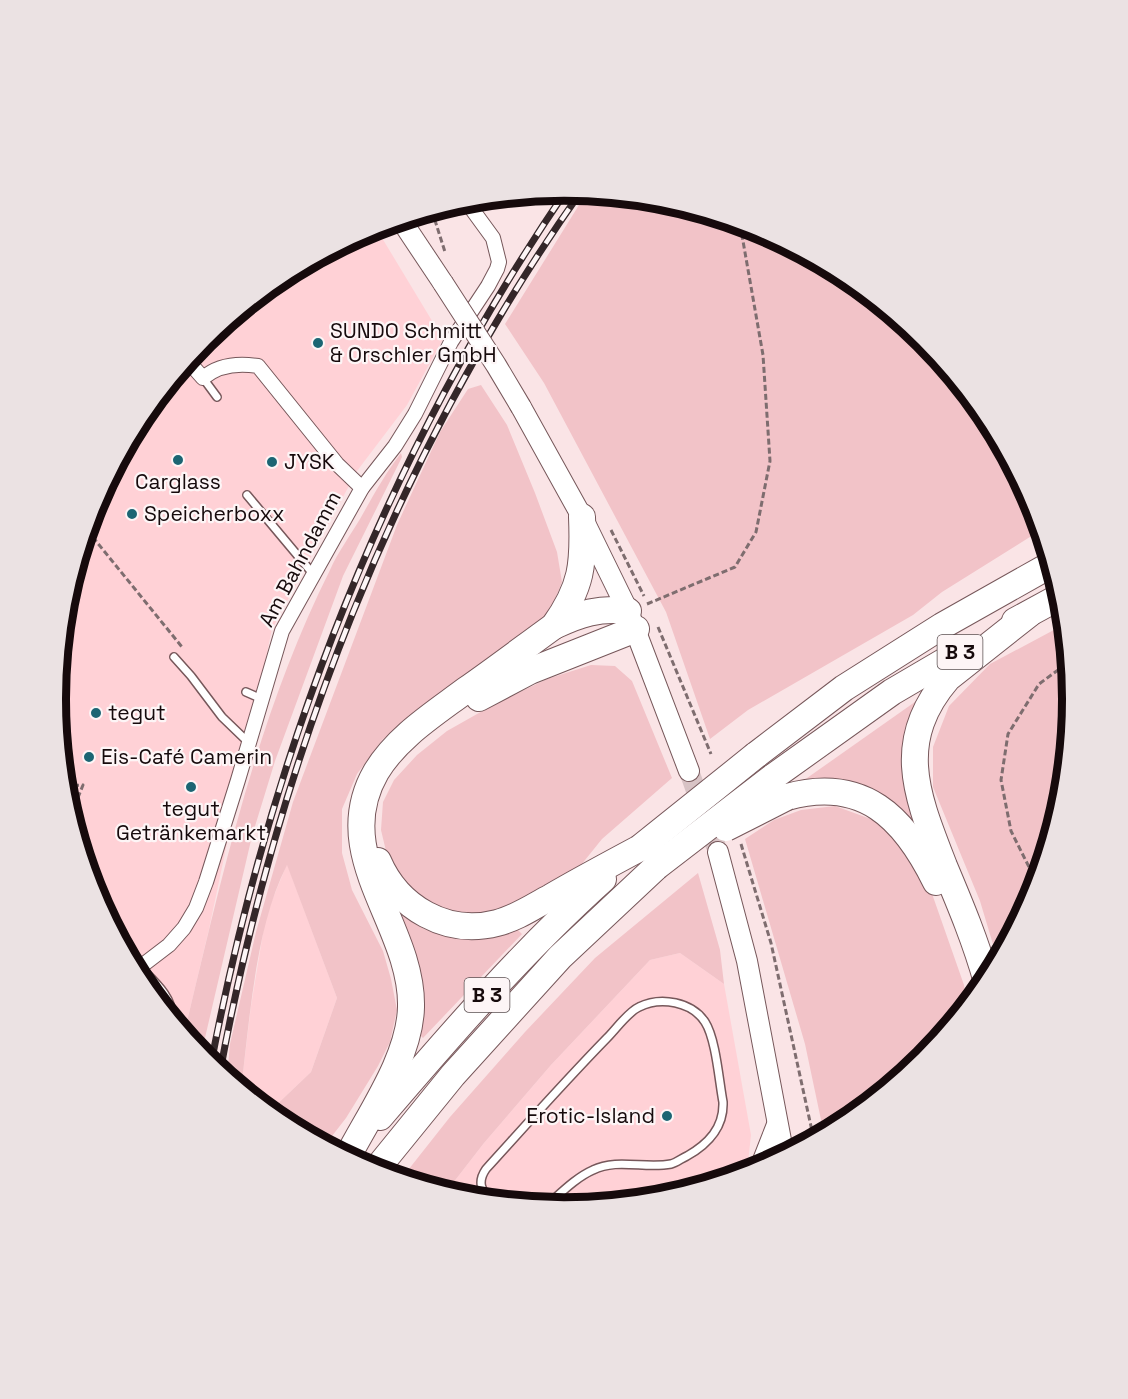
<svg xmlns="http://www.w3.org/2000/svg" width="1128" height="1399" font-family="'Space Grotesk',sans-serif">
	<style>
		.built { fill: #ffd1d6 }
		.green { fill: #f2c3c8 }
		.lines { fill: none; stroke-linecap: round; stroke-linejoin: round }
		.secondary-tunnel { stroke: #d8c3c5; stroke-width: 20; stroke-dasharray: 20 10; stroke-linecap: butt }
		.lane-casing { stroke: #76575a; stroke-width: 10 }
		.street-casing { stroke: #76575a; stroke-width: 16 }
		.secondary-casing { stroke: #76575a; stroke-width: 22 }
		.highway-casing { stroke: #76575a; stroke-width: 28 }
		.path { stroke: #7e6d6f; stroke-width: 3; stroke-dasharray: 6 3; stroke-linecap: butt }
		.lane { stroke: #fff; stroke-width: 7 }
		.street { stroke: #fff; stroke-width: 14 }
		.secondary { stroke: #fff; stroke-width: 20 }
		.highway { stroke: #fff; stroke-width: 26 }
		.rail-casing { stroke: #342729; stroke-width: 7 }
		.rail { stroke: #fdf5f6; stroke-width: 4.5; stroke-dasharray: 14; stroke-linecap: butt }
		.secondary-bridge-casing { stroke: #76575a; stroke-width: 22; stroke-linecap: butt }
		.highway-bridge-casing { stroke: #76575a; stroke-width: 28; stroke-linecap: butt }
		.secondary-bridge { stroke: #fff; stroke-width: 20 }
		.highway-bridge { stroke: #fff; stroke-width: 26 }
		.poi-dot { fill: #1c6573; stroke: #fdf5f6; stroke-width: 2 }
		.labels { text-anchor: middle; stroke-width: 4.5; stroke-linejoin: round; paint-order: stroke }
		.shield { fill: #fdf5f6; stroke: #5b5052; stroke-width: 1.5 }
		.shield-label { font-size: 20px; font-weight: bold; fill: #160a0c }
		.poi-label { font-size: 21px; fill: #160a0c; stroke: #fdf5f6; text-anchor: start }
		.street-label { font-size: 21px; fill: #160a0c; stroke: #fdf5f6 }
		.rim { fill: none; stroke: #160a0c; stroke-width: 8 }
	</style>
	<rect width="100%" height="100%" fill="#fae4e6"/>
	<g class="built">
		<polygon points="376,228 443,339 407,405 357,471 272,629 209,929 184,1034 141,982 94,894 65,798 56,699 65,600 94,505 141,417 205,340 282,277"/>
		<polygon points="287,864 337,998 311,1072 269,1112 241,1089 251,1006 266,915"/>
		<polygon points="680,953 724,984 751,1135 748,1162 733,1177 669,1197 650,1197 649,1200 564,1208 464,1198 446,1192 484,1143 551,1065 650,960"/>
	</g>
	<g class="green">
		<polygon points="588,193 664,201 759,230 847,277 924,340 987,417 1034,505 1041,530 942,592 913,615 748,710 710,739 666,612 544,383 505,324 579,205"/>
		<path d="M481 385 507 425 535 493 557 552 562 582 550 612 528 635 383 739 357 774 342 809V853L352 890 383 951 391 979 397 1010 390 1042 378 1066 346 1118 325 1145 281 1122 269 1112 311 1072 337 998 287 865C255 927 250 1019 241 1089L227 1077 230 1044 256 932 293 802 397 525 440 432 468 389Z"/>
		<path d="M401 453 402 457 343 576 275 761 252 836 201 1055 184 1034C222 876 257 716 330 570 338 552 350 536 360 519 373 496 385 474 401 453Z"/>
		<polygon points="1065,624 1072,699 1063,799 1034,894 998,961 980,901 933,787 933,747 949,706 990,664"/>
		<polygon points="591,665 615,666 632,681 672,778 602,839 577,870 484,919 432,907 391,872 381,830 383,802 394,780 417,755 447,731 493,705 547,679"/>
		<polygon points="922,697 925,838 800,783"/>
		<polygon points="835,806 879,822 906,850 930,888 964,985 967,1006 923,1059 846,1122 824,1134 805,1044 745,839 774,820 801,810"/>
		<polygon points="698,873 720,950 724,984 680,953 650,960 551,1065 484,1143 446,1192 401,1179 450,1117 525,1032 595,958"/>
		<polygon points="398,913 424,929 470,940 517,929 522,934 423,1038 418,1033"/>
	</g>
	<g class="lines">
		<polyline class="secondary-tunnel" points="689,771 718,852"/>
		<defs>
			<g id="lane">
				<polyline points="203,378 217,397"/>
				<polyline points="247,495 314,575"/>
				<polyline points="174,657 191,676 222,717 249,743"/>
				<polyline points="246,692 262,699"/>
				<path d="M141 968C155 982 174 998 172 1019"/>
				<path d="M492 1201C481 1191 477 1182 486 1169 526 1125 565 1081 607 1038 616 1029 628 1012 639 1007 661 996 692 1002 705 1022 716 1039 719 1081 723 1102 724 1128 708 1144 687 1156 682 1158 676 1163 671 1164 645 1169 617 1158 593 1170 575 1178 560 1194 546 1206"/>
			</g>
			<g id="street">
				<path d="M188 361 203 378C218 365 239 363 258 366L337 464 362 488"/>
				<polyline points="135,971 169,945 184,928 196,908 206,882 238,780 282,631 362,488 395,446 415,414 451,342 488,286 497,269 499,262 493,238 466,201"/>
				<polyline points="756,1170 776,1119"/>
			</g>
			<g id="secondary">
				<polyline points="401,220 443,283"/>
				<polyline points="521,407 582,517 628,611 689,771"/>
				<polyline points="718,852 747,961 784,1156"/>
			</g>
			<g id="highway">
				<polyline points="1015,621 1061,596"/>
				<path d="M554 626C579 614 600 607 628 611"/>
				<polyline points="479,698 530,671 636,629"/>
				<polyline points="756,755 844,688 942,626 1052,564"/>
				<polyline points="773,777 892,692 962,651"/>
				<path d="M787 797C863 776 904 817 936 882"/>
				<path d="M378 861C398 908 447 936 497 923 517 918 534 906 551 897 580 880 610 864 640 848"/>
				<path d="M987 982C976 942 960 904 944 866 917 796 893 742 948 678L1029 614"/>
				<path d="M380 1117C451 1034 522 952 603 879"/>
				<path d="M348 1156C371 1112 410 1057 411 1007 413 925 328 855 376 772 397 737 434 714 466 690 496 669 525 647 554 626 582 587 584 564 582 517"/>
				<polyline points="375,1171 453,1075 560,957 656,867"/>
			</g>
		</defs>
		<use href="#lane" class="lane-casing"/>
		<use href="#street" class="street-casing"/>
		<use href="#secondary" class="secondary-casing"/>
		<use href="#highway" class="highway-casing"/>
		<g class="path">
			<polyline points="432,211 445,252"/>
			<polyline points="87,530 182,647"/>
			<polyline points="611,530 644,596"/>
			<polyline points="647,604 735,567 756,532 770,461 763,355 740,224"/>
			<polyline points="658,627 711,754"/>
			<polyline points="64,786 83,785 73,810 70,813"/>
			<polyline points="741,844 771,943 814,1140"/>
			<polyline points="1037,883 1011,831 1001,780 1008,734 1039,684 1069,662"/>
		</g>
		<use href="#lane" class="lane"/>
		<use href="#street" class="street"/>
		<use href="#secondary" class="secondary"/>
		<use href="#highway" class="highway"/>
		<defs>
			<g id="rail">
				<path d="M211 1064C271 751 386 455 566 191"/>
				<path d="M220 1072C278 759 396 454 580 193"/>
			</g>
		</defs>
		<use href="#rail" class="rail-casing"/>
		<use href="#rail" class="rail"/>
		<defs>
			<polyline id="secondary-bridge" points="443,283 496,365 521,407"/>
			<g id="highway-bridge">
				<polyline points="726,828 787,797"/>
				<polyline points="640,848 756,755"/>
				<polyline points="656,867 773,777"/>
			</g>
		</defs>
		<use href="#secondary-bridge" class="secondary-bridge-casing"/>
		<use href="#highway-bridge" class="highway-bridge-casing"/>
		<use href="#secondary-bridge" class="secondary-bridge"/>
		<use href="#highway-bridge" class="highway-bridge"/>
	</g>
	<g class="poi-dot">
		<circle cx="318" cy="343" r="6"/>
		<circle cx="178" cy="460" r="6"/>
		<circle cx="272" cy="462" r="6"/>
		<circle cx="132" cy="514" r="6"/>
		<circle cx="96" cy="713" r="6"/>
		<circle cx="89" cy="757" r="6"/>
		<circle cx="191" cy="787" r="6"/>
		<circle cx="667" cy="1116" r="6"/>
	</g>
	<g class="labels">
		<g class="shield">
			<rect x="937.5" y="635" width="45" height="34" rx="4.5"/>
			<rect x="464.5" y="978" width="45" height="34" rx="4.5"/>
		</g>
		<g class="shield-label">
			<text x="960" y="659">B 3</text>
			<text x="487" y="1002">B 3</text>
		</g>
		<g class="poi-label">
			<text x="330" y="338">SUNDO Schmitt<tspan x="330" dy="24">&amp; Orschler GmbH</tspan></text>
			<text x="284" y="469">JYSK</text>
			<text x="178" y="489" text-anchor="middle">Carglass</text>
			<text x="144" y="521">Speicherboxx</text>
			<text x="108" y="720">tegut</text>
			<text x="101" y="764">Eis-Café Camerin</text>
			<text x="191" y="816" text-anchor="middle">tegut<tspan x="191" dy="24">Getränkemarkt</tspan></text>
			<text x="655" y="1123" text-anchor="end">Erotic-Island</text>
		</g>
		<g class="street-label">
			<text transform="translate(300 559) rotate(-62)" y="7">Am Bahndamm</text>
		</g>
	</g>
	<path d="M0 0H1128V1399H0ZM66 699a498 498 0 1 1 996 0a498 498 0 1 1-996 0Z" fill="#ebe2e3" fill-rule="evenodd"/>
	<path class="rim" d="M66 699a498 498 0 1 1 996 0a498 498 0 1 1-996 0Z"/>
</svg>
